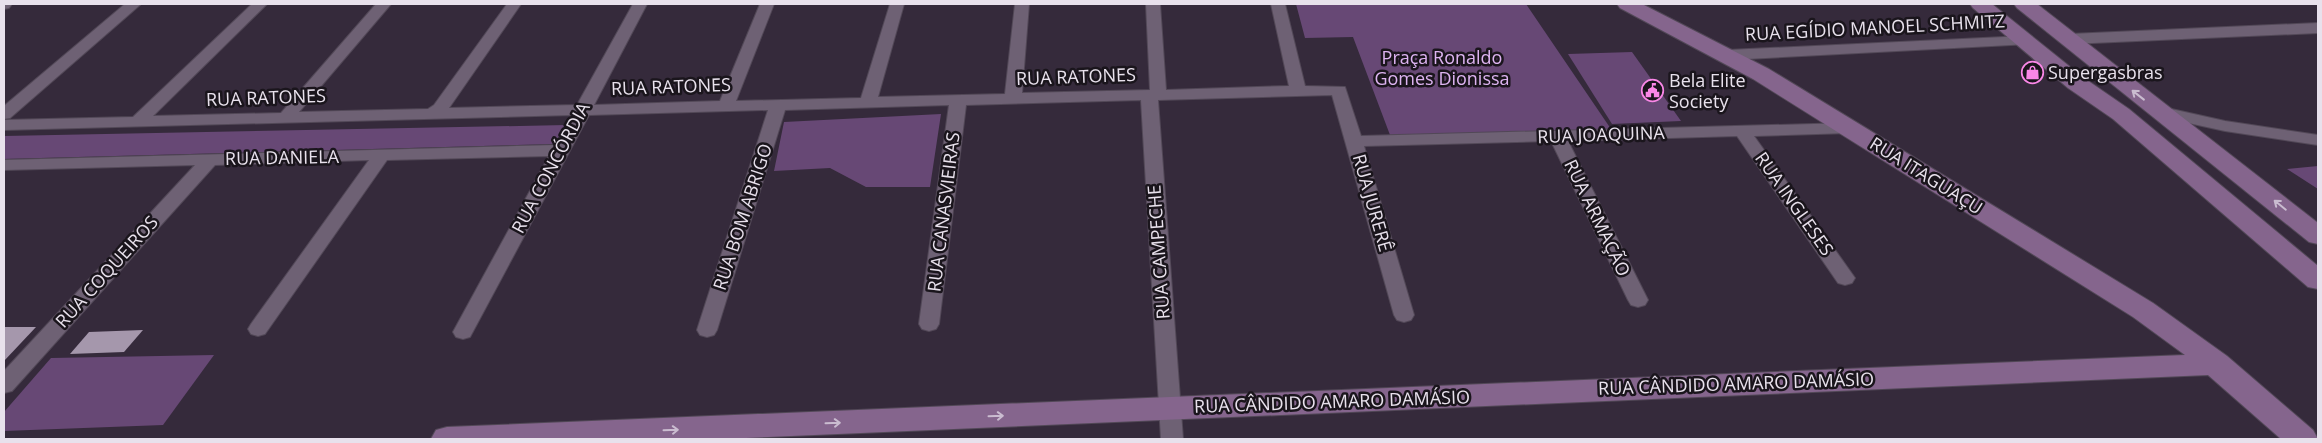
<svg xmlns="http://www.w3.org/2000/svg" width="2322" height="443" font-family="'Open Sans',sans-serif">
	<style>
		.green { fill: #674875 }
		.building { fill: #a597ac }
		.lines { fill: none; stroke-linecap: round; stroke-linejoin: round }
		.street-casing { stroke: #524857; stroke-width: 2 }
		.secondary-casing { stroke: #524857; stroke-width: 2 }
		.street { fill: #6e6174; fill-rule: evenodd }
		.secondary { fill: #85658d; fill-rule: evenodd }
		.oneway { stroke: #cabcd0 }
		.labels { text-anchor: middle; stroke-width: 5; stroke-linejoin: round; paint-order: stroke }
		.street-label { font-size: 18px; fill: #e8e1ec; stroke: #1a151c }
		.park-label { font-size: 18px; fill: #deb4f2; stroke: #1a151c }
		.poi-label { font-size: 18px; fill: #e8e1ec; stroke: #1a151c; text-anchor: start }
	</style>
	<rect width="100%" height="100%" fill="#352a3b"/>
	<g class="green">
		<polygon points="1296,4 1526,4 1613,132 1390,135 1353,37 1305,38"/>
		<polygon points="1632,52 1681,121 1612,124 1568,54"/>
		<polygon points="941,114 930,187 866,187 830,168 774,171 784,122"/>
		<polygon points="566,125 557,144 4,159 4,136"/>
		<polygon points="2318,166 2318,189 2287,169"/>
		<polygon points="214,355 163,425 4,431 4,412 51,358"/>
	</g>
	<g class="building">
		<polygon points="4,327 36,327 4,361"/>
		<polygon points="143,330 124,352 70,354 89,332"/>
	</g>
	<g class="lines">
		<defs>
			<g id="street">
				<polygon points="4,4 12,4 9,8 4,9"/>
				<polygon points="125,4 141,4 10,118 4,119 4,106"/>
				<polygon points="252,4 267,4 153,116 281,113 376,4 391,4 299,112 428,109 434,105 507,4 521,4 449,108 577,105 633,4 647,4 594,105 720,101 760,4 774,4 736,101 861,98 890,4 904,4 878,97 1005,94 1015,4 1029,4 1022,93 1150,90 1146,4 1160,4 1166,90 1289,86 1271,4 1285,4 1305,86 1345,87 1361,136 1849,123 1855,124 1858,128 1855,132 1849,133 1754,136 1855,278 1852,283 1845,285 1838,283 1737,136 1568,141 1648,300 1645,305 1638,307 1631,305 1628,300 1551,141 1364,146 1414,315 1411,320 1404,322 1397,320 1394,315 1332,95 1158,100 1183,439 1161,439 1141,100 966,105 939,324 936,329 929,331 922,329 919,324 949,105 785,110 717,330 714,335 707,337 700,335 697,330 768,110 589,115 470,337 463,339 456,337 453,332 549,156 387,160 265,334 258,336 251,334 248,329 251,324 369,160 215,165 12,391 4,393 4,371 195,165 4,170 4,160 555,145 572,115 4,130 4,120 133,117"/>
				<polygon points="2318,23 2318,33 2070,44 2065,42 2062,39 2065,36 2070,34"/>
				<polygon points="2025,36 2030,38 2033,41 2030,44 1728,60 1722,58 1720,55 1722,52 1728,50"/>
				<polygon points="2158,106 2225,121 2318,135 2318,145 2225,131 2152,115 2150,111 2152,107"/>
			</g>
			<g id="secondary">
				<polygon points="1617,4 1642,4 1769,69 2153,303 2227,356 2313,430 2318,439 2281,439 2208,375 722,439 431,439 436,430 447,427 2185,355 2133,317 1753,79 1620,8"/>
				<polygon points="1970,4 1992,4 2084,78 2129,109 2318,266 2318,289 2308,287 2113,119 2068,88 1973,8"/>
				<polygon points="2014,4 2037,4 2318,223 2318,244 2309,242 2017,8"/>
			</g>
		</defs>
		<use href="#street" class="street-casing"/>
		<use href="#secondary" class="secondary-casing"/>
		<use href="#street" class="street"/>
		<use href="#secondary" class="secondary"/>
	</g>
	<defs><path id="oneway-shaft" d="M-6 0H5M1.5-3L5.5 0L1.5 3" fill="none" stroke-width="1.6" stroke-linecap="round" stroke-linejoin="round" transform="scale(1.25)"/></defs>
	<g class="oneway">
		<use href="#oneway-shaft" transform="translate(2138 95) rotate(-142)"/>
		<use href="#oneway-shaft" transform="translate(2280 205) rotate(-141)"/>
		<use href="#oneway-shaft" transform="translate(996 416) rotate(-2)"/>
		<use href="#oneway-shaft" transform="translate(833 423) rotate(-2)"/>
		<use href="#oneway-shaft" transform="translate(671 430) rotate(-2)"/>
	</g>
	<defs>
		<symbol id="shop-ring" viewBox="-11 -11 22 22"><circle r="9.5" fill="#1a151c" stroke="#fa87e7" stroke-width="1.5"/><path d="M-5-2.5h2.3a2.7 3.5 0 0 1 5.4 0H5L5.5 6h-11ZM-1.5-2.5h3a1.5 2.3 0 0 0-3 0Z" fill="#fa87e7"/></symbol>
		<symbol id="civic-ring" viewBox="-11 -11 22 22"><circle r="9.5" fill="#1a151c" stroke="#fa87e7" stroke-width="1.5"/><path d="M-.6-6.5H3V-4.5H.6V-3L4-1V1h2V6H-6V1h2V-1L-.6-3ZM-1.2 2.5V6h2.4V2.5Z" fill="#fa87e7"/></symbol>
	</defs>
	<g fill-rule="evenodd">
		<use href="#shop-ring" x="2020" y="60" width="25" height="25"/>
		<use href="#civic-ring" x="1640" y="78" width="25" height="25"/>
	</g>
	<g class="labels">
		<g class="street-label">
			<text transform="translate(1875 28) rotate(-3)" y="6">RUA EGÍDIO MANOEL SCHMITZ</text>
			<text transform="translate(1076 77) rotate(-2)" y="6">RUA RATONES</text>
			<text transform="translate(671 87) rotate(-2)" y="6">RUA RATONES</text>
			<text transform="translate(266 98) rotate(-2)" y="6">RUA RATONES</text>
			<text transform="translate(1601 135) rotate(-2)" y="6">RUA JOAQUINA</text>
			<text transform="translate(282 158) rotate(-1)" y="6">RUA DANIELA</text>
			<text transform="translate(551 168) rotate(-62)" y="6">RUA CONCÓRDIA</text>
			<text transform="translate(1926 176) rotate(32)" y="6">RUA ITAGUAÇU</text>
			<text transform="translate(1372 203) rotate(74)" y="6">RUA JURERÊ</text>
			<text transform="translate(1794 204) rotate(55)" y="6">RUA INGLESES</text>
			<text transform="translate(944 212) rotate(-83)" y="6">RUA CANASVIEIRAS</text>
			<text transform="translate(743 217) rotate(-72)" y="6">RUA BOM ABRIGO</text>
			<text transform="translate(1597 218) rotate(64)" y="6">RUA ARMAÇÃO</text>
			<text transform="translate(1159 252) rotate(-94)" y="6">RUA CAMPECHE</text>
			<text transform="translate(107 272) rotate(-48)" y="6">RUA COQUEIROS</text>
			<text transform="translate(1736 384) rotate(-2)" y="6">RUA CÂNDIDO AMARO DAMÁSIO</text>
			<text transform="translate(1332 402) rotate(-2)" y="6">RUA CÂNDIDO AMARO DAMÁSIO</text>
		</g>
		<g class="park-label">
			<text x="1442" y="64">Praça Ronaldo<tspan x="1442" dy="21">Gomes Dionissa</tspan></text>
		</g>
		<g class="poi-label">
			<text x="2048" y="79">Supergasbras</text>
			<text x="1669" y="87">Bela Elite<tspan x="1669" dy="21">Society</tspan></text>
		</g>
	</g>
	<rect width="2322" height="443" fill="none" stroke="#e8e1ec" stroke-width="10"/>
</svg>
